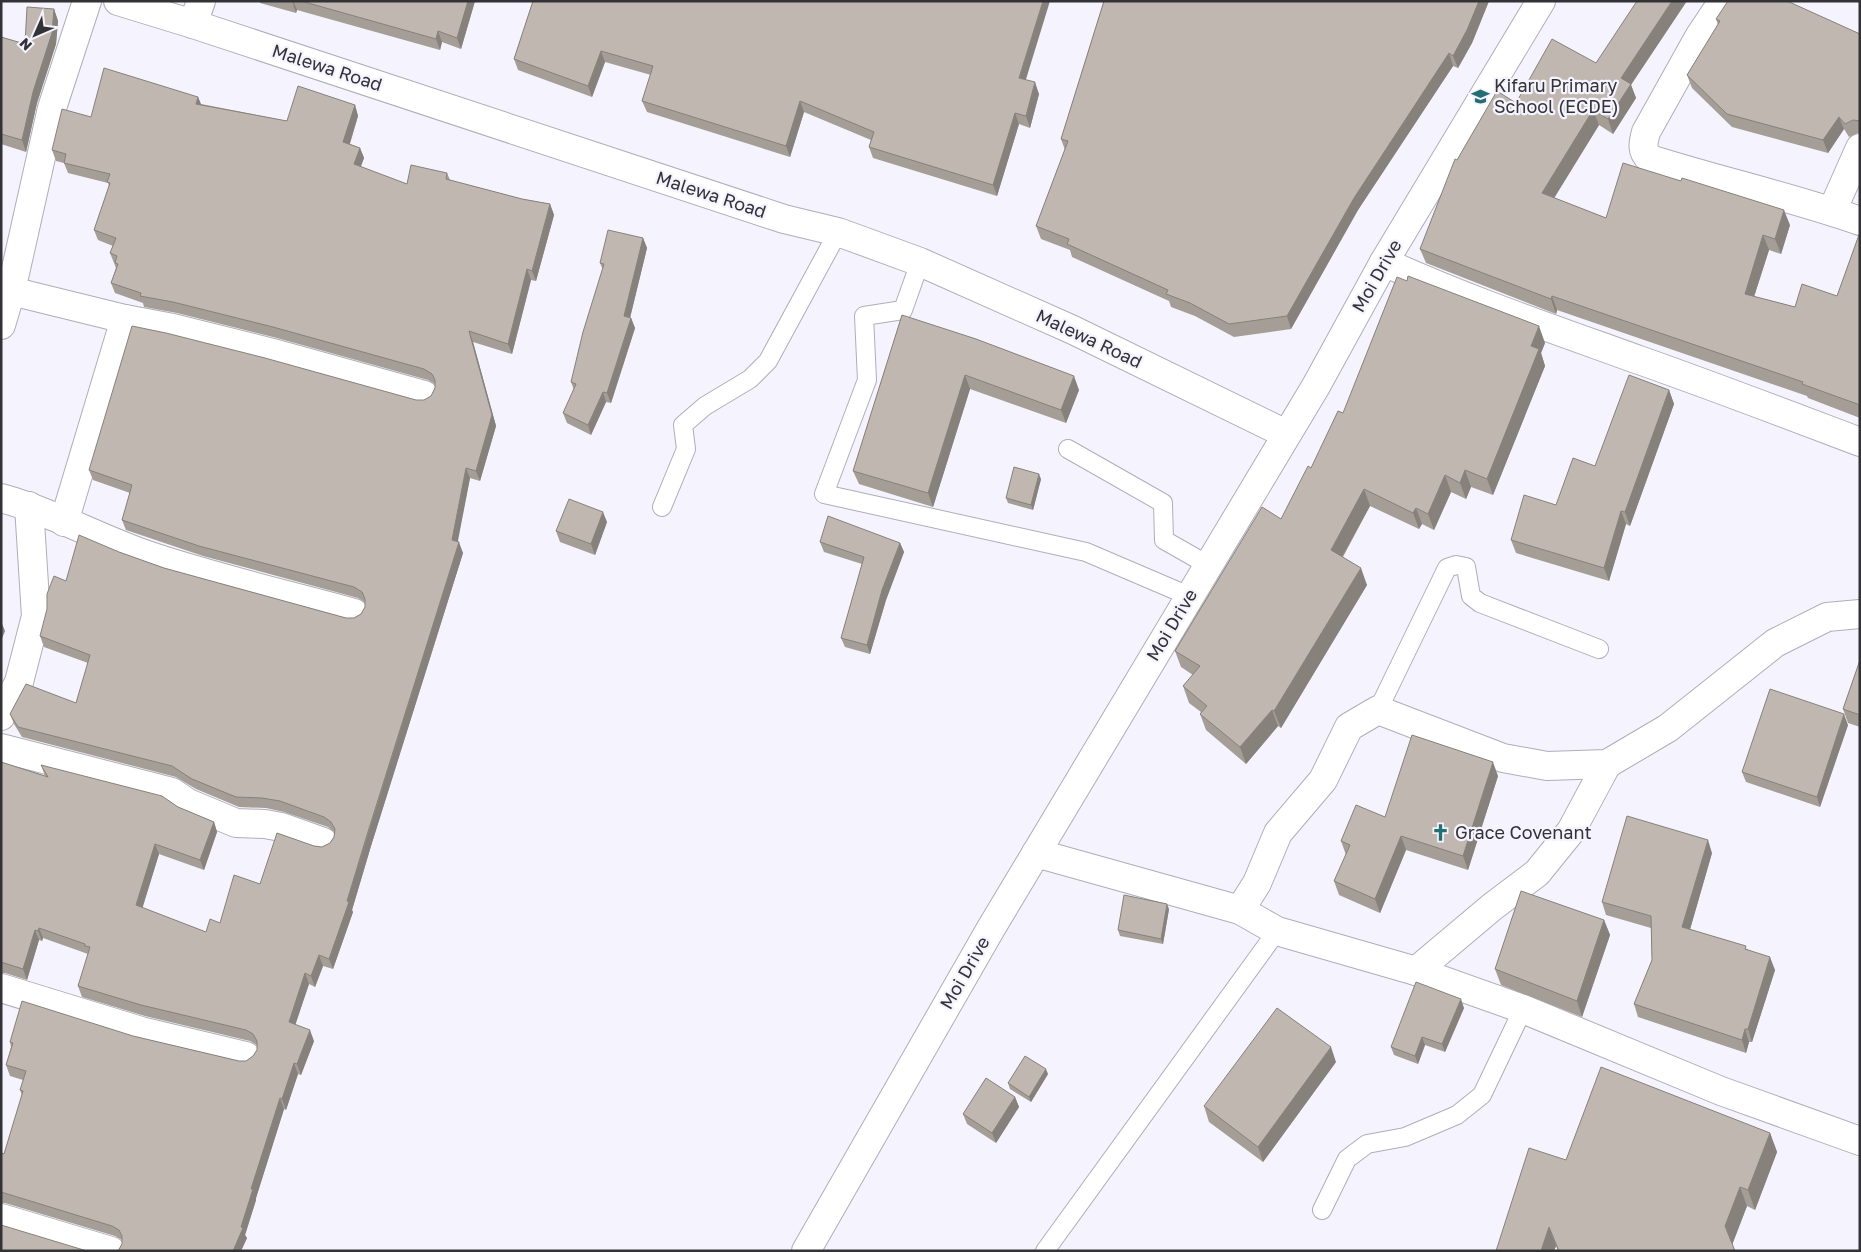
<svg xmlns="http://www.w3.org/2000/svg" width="1861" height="1252" font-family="'Golos Text',sans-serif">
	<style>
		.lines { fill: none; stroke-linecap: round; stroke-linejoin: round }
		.lane-casing { stroke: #afaeb9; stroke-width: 20 }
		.street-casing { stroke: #afaeb9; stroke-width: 30 }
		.secondary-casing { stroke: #afaeb9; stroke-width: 30 }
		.lane { stroke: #fff; stroke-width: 18 }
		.street { stroke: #fff; stroke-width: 28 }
		.secondary { stroke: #fff; stroke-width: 28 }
		.wall { fill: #a59e97 }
		.shaded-wall { fill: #86817b }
		.building { fill: #c0b8b0; stroke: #86817b }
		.labels { text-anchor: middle; stroke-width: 4.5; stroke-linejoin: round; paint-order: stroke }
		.street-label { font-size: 18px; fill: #333337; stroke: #f4f3fe }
		.poi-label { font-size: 18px; fill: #333337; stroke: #f4f3fe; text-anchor: start }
	</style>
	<rect width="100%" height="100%" fill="#f4f3fe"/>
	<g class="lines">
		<defs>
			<g id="lane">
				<polyline points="920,262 903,310 864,316 867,380 824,494 1086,552 1189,596"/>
				<polyline points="1068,449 1163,503 1164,540 1208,565"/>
				<polyline points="662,507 686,449 683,425 705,406 750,379 768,361 838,232"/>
				<polyline points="1378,710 1447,568 1456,565 1466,567 1471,596 1480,603 1599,649"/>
				<polyline points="1322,1210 1347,1159 1367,1144 1405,1137 1457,1115 1482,1095 1523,1009"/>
				<polyline points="1045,1251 1277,931"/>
			</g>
			<g id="street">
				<path d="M1723 1 1699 37 1646 132C1643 143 1641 151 1650 159 1720 181 1791 197 1860 221"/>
				<polyline points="193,24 201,1"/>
				<polyline points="1832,211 1860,148"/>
				<path d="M1384 262C1467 300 1553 329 1639 360 1713 386 1786 414 1860 442"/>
				<polyline points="1,285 11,291 125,319 173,328 273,353 424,395"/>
				<polyline points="1,325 11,291 52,108 87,1"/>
				<path d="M1 498C52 512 98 538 147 555 215 578 285 594 354 613"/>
				<polyline points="64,522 125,319"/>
				<polyline points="1,716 19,682 36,616 29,506"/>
				<polyline points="1,748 172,792 188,803 236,823 265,824 281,827 323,842"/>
				<polyline points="1036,853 1240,910 1277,931 1416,971 1523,1009 1721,1091 1860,1141"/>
				<polyline points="1240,910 1257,883 1278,833 1323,780 1349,727 1378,710 1503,758 1547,766 1607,764 1668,728 1775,643 1827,617 1860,614"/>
				<polyline points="1416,971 1492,907 1537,873 1571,831 1607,764"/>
				<polyline points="1,988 141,1031 246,1056"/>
				<polyline points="1,1218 111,1251"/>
			</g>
			<g id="secondary">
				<polyline points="118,1 193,24 784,219 838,232 920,262 1073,330 1286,434"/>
				<polyline points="806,1251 990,930 1316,386 1384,262 1541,1"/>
			</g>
		</defs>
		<use href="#lane" class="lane-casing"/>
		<use href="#street" class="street-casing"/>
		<use href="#secondary" class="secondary-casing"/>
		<use href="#lane" class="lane"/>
		<use href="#street" class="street"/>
		<use href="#secondary" class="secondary"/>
	</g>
	<g class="wall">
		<polygon points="260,1 475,1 461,49 442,42 440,50 297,10 296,13 260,3"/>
		<polygon points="533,1 1026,80 1039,94 1030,128 1019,124 997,196 873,158 869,147 871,140 804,112 790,157 647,112 642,101 651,75 605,62 592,97 518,70 514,59"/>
		<polygon points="1104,1 1489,1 1472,43 1458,68 1453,66 1358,210 1291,329 1234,337 1195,316 1171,307 1169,301 1072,257 1070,250 1041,239 1036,226 1065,150 1061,139"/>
		<polygon points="54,9 58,21 56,44 37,103 26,152 1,144 1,37 25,44"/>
		<polygon points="1716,19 1860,34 1860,133 1858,133 1849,137 1844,129 1828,153 1732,127 1692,88 1687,75 1718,25"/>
		<polygon points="1596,63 1631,85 1636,98 1613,134 1599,125 1554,198 1606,218 1790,225 1781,254 1769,250 1754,297 1795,307 1837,296 1860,232 1860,418 1808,398 1807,396 1557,310 1556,314 1426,263 1420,249 1457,160 1516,103"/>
		<polygon points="198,97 201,104 287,121 355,105 358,116 350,144 360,148 364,158 360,167 407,184 447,173 450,180 522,199 550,204 554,215 536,281 531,280 512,354 473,342 496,426 480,481 470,478 457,542 463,553 371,846 352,910 353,912 333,969 323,966 315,987 309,984 295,1024 314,1041 301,1075 298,1074 286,1110 284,1109 256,1198 256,1200 245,1235 247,1238 241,1251 118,1251 122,1244 122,1240 115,1236 5,1203 1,1203 1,1153 4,1154 22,1095 20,1090 23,1080 10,1076 6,1065 11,1047 10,1042 133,1036 239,1061 246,1061 253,1056 257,1050 257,1045 250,1041 145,1016 82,997 78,986 88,954 43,938 42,941 39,940 27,980 5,973 1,973 1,762 45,776 41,765 178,807 214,822 217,832 204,870 159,854 142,908 206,932 220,923 260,884 314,846 322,847 330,843 334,837 334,832 328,827 284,812 266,808 239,807 196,789 176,777 22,737 14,724 10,714 76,703 88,663 44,647 40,636 66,581 119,552 164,568 346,618 354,618 361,614 365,607 365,602 358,598 203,556 126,530 122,520 130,493 93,480 89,470 416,400 424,400 431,396 435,388 435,384 428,380 277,338 177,313 144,307 143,303 115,293 111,283 116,268 110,253 113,246 98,240 94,230 109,186 108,183 68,173 64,163 56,161 52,150 91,117"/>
		<polygon points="643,238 647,248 630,318 631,318 635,328 611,403 606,402 591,435 567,423 563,413 574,390 571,382 603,270 600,263"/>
		<polygon points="902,315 1079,390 1066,423 970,389 933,507 859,484 853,471"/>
		<polygon points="1545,343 1541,353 1545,366 1493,495 1471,487 1466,499 1451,492 1434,530 1422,524 1419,529 1370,506 1343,557 1367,585 1281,728 1278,726 1246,764 1206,730 1200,714 1201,712 1189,703 1183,686 1193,675 1181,667 1175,651 1281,519 1311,468 1343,413"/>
		<polygon points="1669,390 1674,404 1630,526 1626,524 1609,581 1516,553 1511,540 1556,505 1595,466"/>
		<polygon points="1041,479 1033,510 1008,503 1006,498"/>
		<polygon points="607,522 595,555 560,542 556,531"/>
		<polygon points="820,542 900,543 904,552 886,600 870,654 845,647 841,638 862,564 824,552"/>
		<polygon points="1860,660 1860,727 1848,723 1843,709"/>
		<polygon points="1848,725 1820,807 1746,782 1742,772"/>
		<polygon points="1498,776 1468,870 1406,850 1380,913 1339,895 1334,881 1346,855 1341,841 1385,817"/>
		<polygon points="1712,853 1690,929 1747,949 1775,970 1752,1042 1749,1042 1746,1053 1638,1017 1634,1004 1652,960 1651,928 1606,915 1602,902"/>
		<polygon points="1169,909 1163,944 1120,936 1118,930"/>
		<polygon points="1604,920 1610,935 1582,1017 1501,985 1495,969"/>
		<polygon points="1464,1008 1445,1052 1425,1045 1418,1064 1394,1055 1391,1047"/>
		<polygon points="1336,1062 1263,1162 1209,1122 1204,1106"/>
		<polygon points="1048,1074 1031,1102 1010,1089 1008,1083"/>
		<polygon points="1015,1097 1019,1107 996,1143 967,1124 963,1114"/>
		<polygon points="1770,1133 1777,1152 1755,1210 1747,1206 1732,1245 1735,1251 1558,1251 1556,1246 1554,1251 1496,1251 1566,1160"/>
	</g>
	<g class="shaded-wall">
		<polygon points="292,1 293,1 297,10 296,13"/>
		<polygon points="468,1 475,1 461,49 457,38"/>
		<polygon points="1043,1 1050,1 1023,89 1019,78"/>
		<polygon points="1479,1 1489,1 1472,43 1458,68 1453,56"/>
		<polygon points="1672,1 1687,1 1631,85 1636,98 1613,134 1608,119 1621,78"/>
		<polygon points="54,9 58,21 56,44 37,103 26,152 22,140 33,92"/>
		<polygon points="438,31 442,42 440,50 436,39"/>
		<polygon points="601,51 605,62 592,97 588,86"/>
		<polygon points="1449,53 1453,66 1358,210 1291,329 1287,316 1354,198"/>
		<polygon points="1035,82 1039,94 1030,128 1026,116"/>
		<polygon points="198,97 202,107 196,104"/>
		<polygon points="800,101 804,112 790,157 786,146"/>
		<polygon points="355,105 358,116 347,152 343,142"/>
		<polygon points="1593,110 1599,125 1548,208 1542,193"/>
		<polygon points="1015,113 1019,124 997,196 993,185"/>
		<polygon points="1839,117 1844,129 1828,153 1823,140"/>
		<polygon points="360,148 364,158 358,175 354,164"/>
		<polygon points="550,204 554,215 536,281 532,271"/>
		<polygon points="1784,210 1790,225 1781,254 1775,239"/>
		<polygon points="1763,235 1769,250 1750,309 1745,294"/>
		<polygon points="643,238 647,248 628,326 624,316"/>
		<polygon points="527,269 531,280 512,354 508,344"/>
		<polygon points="1552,296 1557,310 1556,314 1551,299"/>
		<polygon points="631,318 635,328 611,403 607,393"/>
		<polygon points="1539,326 1545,343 1541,353 1545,366 1493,495 1487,479 1531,346"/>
		<polygon points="469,331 473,342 496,426 480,481 476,471"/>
		<polygon points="965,375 970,389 933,507 928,493"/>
		<polygon points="1074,376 1079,390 1066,423 1061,410"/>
		<polygon points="1669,390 1674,404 1630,526 1625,512"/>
		<polygon points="603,392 606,402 591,435 588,425"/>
		<polygon points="466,468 470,478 456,551 452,540"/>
		<polygon points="1465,470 1471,487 1466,499 1460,483"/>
		<polygon points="1039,474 1041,479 1033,510 1031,505"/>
		<polygon points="1445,475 1451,492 1434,530 1428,514"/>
		<polygon points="1364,489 1370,506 1337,566 1331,550"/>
		<polygon points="1416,508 1422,524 1419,529 1413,513"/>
		<polygon points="1621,511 1626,524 1609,581 1604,568"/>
		<polygon points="603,512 607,522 595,555 591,544"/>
		<polygon points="459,542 463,553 371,846 352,910 353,912 333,969 329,959"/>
		<polygon points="900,543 904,552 886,600 870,654 867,645 882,590"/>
		<polygon points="1361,568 1367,585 1281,728 1274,711"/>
		<polygon points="1,621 5,631 1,641"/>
		<polygon points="1272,710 1278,726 1246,764 1240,747"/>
		<polygon points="1844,714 1848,725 1820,807 1817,797"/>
		<polygon points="1493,762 1498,776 1468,870 1463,856"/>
		<polygon points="214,822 217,832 204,870 200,860"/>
		<polygon points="1401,836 1406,850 1380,913 1375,899"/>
		<polygon points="1708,840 1712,853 1687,940 1682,927"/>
		<polygon points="155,844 159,854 140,916 136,905"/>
		<polygon points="1167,904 1169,909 1163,944 1161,939"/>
		<polygon points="1604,920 1610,935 1582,1017 1577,1001"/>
		<polygon points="39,928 43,938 42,941 38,931"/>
		<polygon points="35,930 39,940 27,980 23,969"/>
		<polygon points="319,955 323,966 315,987 311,976"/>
		<polygon points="1770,957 1775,970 1752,1042 1748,1029"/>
		<polygon points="305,973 309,984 293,1032 289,1022"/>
		<polygon points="1461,999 1464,1008 1445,1052 1442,1044"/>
		<polygon points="1745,1029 1749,1042 1746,1053 1742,1040"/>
		<polygon points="310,1030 314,1041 301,1075 297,1064"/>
		<polygon points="1422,1037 1425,1045 1418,1064 1415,1056"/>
		<polygon points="1331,1047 1336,1062 1263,1162 1258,1147"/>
		<polygon points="294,1063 298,1074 286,1110 282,1099"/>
		<polygon points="1046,1069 1048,1074 1031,1102 1029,1097"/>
		<polygon points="1015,1097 1019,1107 996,1143 992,1133"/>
		<polygon points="280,1098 284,1109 256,1198 256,1200 245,1235 247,1238 241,1251 233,1251 251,1189"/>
		<polygon points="1770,1133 1777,1152 1755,1210 1748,1190"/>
		<polygon points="1740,1187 1747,1206 1732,1245 1725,1226"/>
		<polygon points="1549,1227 1556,1246 1554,1251 1541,1251"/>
	</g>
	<g class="building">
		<polygon points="301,1 468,1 457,38 438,31 436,39"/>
		<polygon points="533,1 1043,1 1019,78 1035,82 1026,116 1015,113 993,185 869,147 874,132 800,101 786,146 642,101 653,66 601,51 588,86 514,59"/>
		<polygon points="1104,1 1479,1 1467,30 1453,56 1449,53 1354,198 1287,316 1229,324 1190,303 1166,294 1168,290 1067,244 1069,239 1036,226 1068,141 1061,139"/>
		<polygon points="1637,1 1672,1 1621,78 1631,84 1608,119 1593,110 1542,193 1606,218 1623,163 1681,181 1682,178 1784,210 1775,239 1763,235 1745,294 1795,307 1802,284 1837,296 1860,232 1860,405 1802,384 1803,382 1552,296 1551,299 1420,249 1455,159 1457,160 1497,91 1516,103 1552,39 1596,63"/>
		<polygon points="1728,1 1787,1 1860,34 1860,121 1853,120 1845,124 1839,117 1823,140 1727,114 1687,75 1720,21 1716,19"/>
		<polygon points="27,7 54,9 52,33 33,92 22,140 1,134 1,37 25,44"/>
		<polygon points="104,68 198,97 196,104 287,121 298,86 355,105 343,142 360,148 354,164 407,184 411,165 447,173 446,179 522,199 550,204 532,271 527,269 508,344 469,331 492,415 476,471 466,468 452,540 459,542 367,835 347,901 349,902 329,959 319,955 311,976 305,973 289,1022 310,1030 297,1064 294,1063 282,1099 280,1098 251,1189 253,1189 241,1227 243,1228 233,1251 118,1251 122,1244 122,1236 119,1230 112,1226 1,1192 1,1153 4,1154 23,1091 20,1090 26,1071 6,1065 13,1043 10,1042 22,1001 133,1036 239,1061 246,1061 253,1056 257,1050 257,1041 253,1034 246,1030 141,1005 78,986 90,947 85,946 85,944 39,928 38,931 35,930 23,969 1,962 1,762 48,777 41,765 162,796 178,807 214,822 200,860 155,844 136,905 206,932 210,919 220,923 234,875 260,884 277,833 314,846 322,847 330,843 334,837 335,829 331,822 324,817 280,801 262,798 236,797 192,779 172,766 18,727 10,714 26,684 76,703 90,655 40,636 47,609 47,594 54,576 66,581 79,535 119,552 164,568 346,618 354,618 361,614 365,607 365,599 362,592 354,587 199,546 122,520 132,485 89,470 132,326 166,333 265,358 416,400 424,400 431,396 435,388 435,380 432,374 424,369 273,327 173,302 140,296 141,293 111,283 118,264 115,263 117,256 110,253 116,238 94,230 110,183 107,182 110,174 64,163 66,154 52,150 62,109 91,117"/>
		<polygon points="608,230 643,238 624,316 631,318 607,393 603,392 588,425 563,413 576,384 571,382 583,332 604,264 600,263"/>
		<polygon points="1408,276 1539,326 1531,346 1539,349 1487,479 1465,470 1460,483 1445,475 1428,514 1416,508 1413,513 1364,489 1331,550 1361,568 1274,711 1272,710 1240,747 1200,714 1207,706 1183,686 1200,666 1175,651 1262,507 1281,519 1308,466 1311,468 1338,411 1343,413 1397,277 1407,281"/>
		<polygon points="902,315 976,339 1074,376 1061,410 965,375 928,493 853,471"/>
		<polygon points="1629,375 1669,390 1625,512 1621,511 1604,568 1511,540 1524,495 1556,505 1573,458 1595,466"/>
		<polygon points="1014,467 1039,474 1031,505 1006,498"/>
		<polygon points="569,499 603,512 591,544 556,531"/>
		<polygon points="828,516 900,543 882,590 867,645 841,638 864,557 820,542"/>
		<polygon points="1860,660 1860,715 1843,709"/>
		<polygon points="1770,689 1844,714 1817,797 1742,772"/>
		<polygon points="1412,735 1493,762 1463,856 1401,836 1375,899 1334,881 1350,845 1341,841 1356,805 1385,817"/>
		<polygon points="1627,816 1708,840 1682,927 1746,946 1745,949 1770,957 1748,1029 1745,1029 1742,1040 1634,1004 1652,960 1651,916 1602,902"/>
		<polygon points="1521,891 1604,920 1577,1001 1495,969"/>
		<polygon points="1124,895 1167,904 1161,939 1118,930"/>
		<polygon points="1416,982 1461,999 1442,1044 1422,1037 1415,1056 1391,1047"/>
		<polygon points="1277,1008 1331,1047 1258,1147 1204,1106"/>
		<polygon points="1025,1056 1046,1069 1029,1097 1008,1083"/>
		<polygon points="1601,1067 1770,1133 1748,1190 1740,1187 1725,1226 1735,1251 1559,1251 1549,1227 1541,1251 1496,1251 1529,1148 1566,1160"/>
		<polygon points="986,1078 1015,1097 992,1133 963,1114"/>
		<polygon points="1,1225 87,1251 1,1251"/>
	</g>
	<defs>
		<symbol id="school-bare" viewBox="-9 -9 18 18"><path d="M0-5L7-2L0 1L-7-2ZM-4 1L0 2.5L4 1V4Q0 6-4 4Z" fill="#236f71" stroke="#f4f3fe" stroke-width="2.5" paint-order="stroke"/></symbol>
		<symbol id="church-bare" viewBox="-9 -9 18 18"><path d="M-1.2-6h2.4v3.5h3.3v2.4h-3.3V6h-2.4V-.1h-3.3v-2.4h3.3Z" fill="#236f71" stroke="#f4f3fe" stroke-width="2.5" paint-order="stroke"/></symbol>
	</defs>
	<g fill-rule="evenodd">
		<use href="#school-bare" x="1468" y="84" width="25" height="25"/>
		<use href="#church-bare" x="1428" y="820" width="25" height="25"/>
	</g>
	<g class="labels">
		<g class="street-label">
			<text transform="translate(327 68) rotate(18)" y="6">Malewa Road</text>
			<text transform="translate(711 195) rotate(18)" y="6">Malewa Road</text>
			<text transform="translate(1377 276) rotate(-60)" y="6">Moi Drive</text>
			<text transform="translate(1089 339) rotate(25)" y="6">Malewa Road</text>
			<text transform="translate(1172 625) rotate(-59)" y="6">Moi Drive</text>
			<text transform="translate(965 973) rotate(-60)" y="6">Moi Drive</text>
		</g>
		<g class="poi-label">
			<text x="1494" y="92">Kifaru Primary<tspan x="1494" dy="21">School (ECDE)</tspan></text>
			<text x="1455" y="839">Grace Covenant</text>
		</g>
	</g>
	<rect width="1861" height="1252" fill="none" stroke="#333337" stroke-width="5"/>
	<g transform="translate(35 35) rotate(225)" stroke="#f4f3fe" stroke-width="4" paint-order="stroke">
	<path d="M0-4L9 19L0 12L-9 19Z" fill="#333337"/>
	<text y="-8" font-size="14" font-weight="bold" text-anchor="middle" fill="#333337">N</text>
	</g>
</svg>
